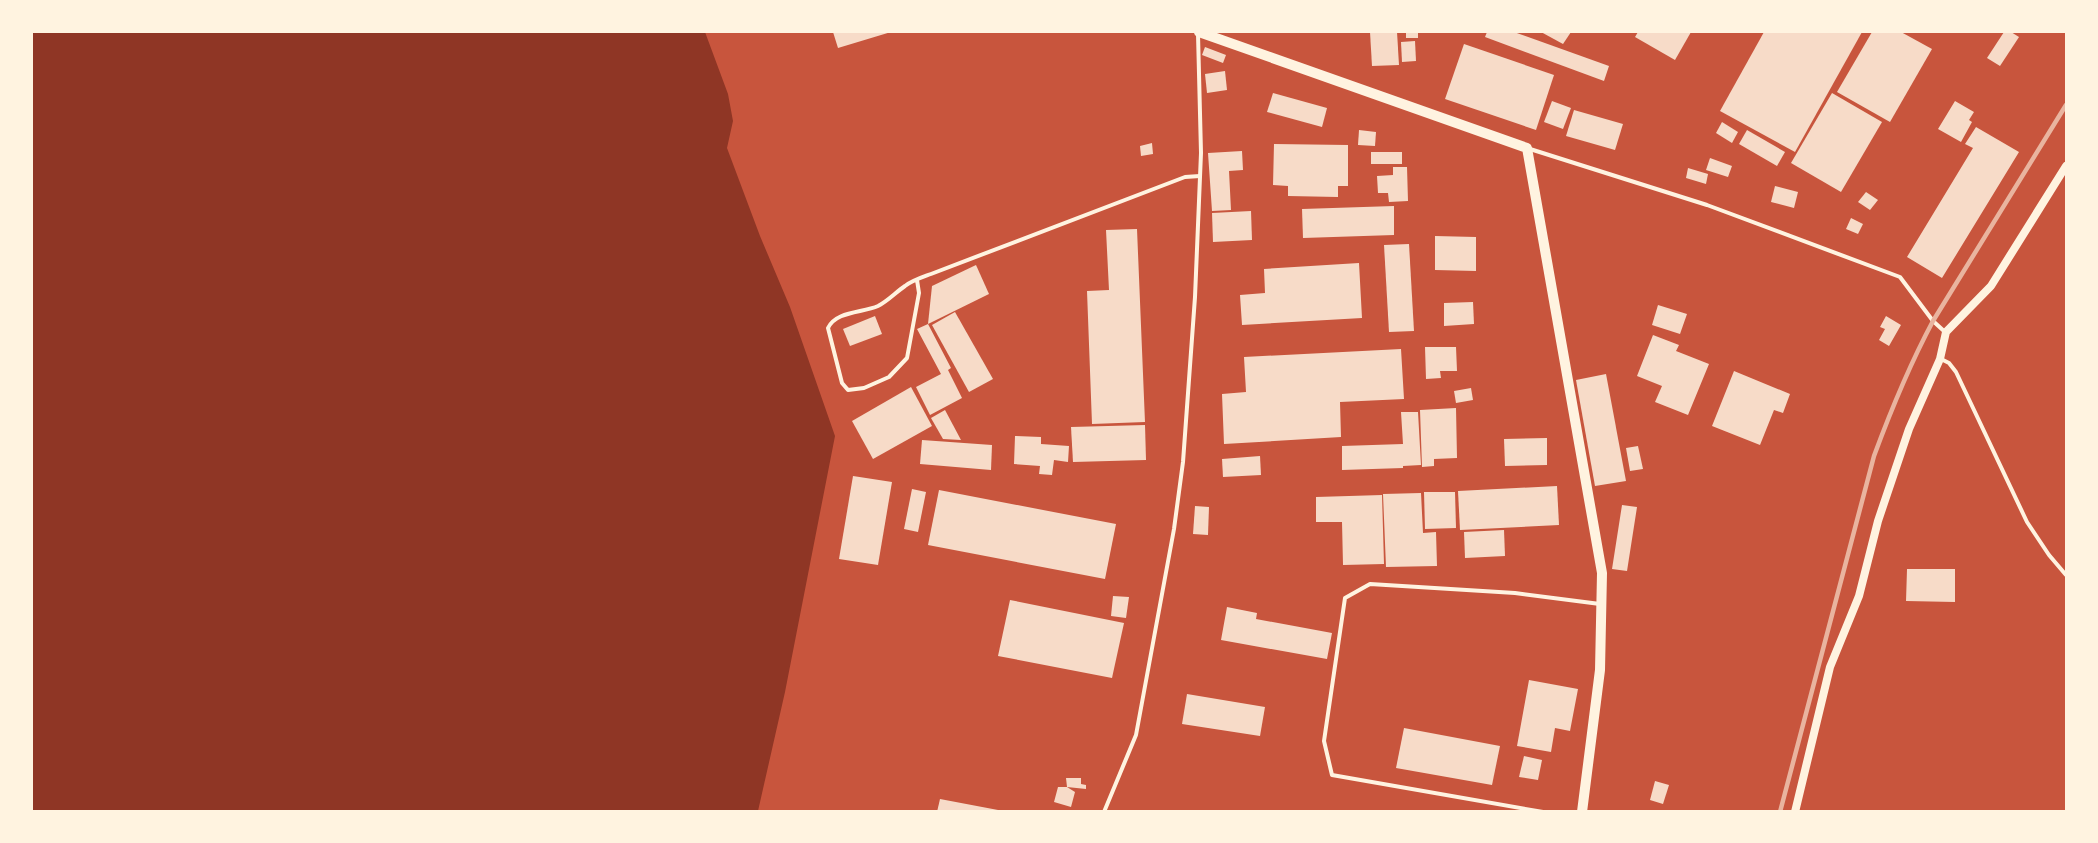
<svg xmlns="http://www.w3.org/2000/svg" width="2098" height="843" font-family="Overpass,sans-serif">
	<style>
		.water { fill: #8f3625 }
		.building { fill: #f7dbc8 }
		.lines { fill: none; stroke-linecap: round; stroke-linejoin: round }
		.service { stroke: #fff3e0; stroke-width: 4 }
		.tertiary { stroke: #fff3e0; stroke-width: 8 }
		.primary { stroke: #fff3e0; stroke-width: 10 }
		.rail { stroke: #e9b49f; stroke-width: 4.5 }
	</style>
	<rect width="100%" height="100%" fill="#c8553d"/>
	<polygon class="water" points="32,32 705,32 728,94 733,121 727,148 760,236 790,307 835,436 785,692 758,811 32,811"/>
	<g class="building">
		<polygon points="833,32 891,32 838,48"/>
		<polygon points="1370,32 1397,32 1399,65 1372,66"/>
		<rect x="1406" y="32" width="12" height="6"/>
		<polygon points="1487,32 1514,32 1609,66 1604,81 1485,37"/>
		<polygon points="1541,32 1571,32 1563,44"/>
		<polygon points="1638,32 1691,32 1675,60 1635,37"/>
		<polygon points="1764,32 1862,32 1795,152 1720,111"/>
		<polygon points="1872,32 1901,32 1932,49 1890,122 1837,92"/>
		<polygon points="2004,32 2011,32 2019,37 2000,66 1987,58"/>
		<polygon points="1415,41 1416,61 1402,62 1401,42"/>
		<polygon points="1464,44 1554,75 1536,130 1445,99"/>
		<polygon points="1205,47 1226,55 1223,63 1202,55"/>
		<polygon points="1225,71 1227,90 1207,93 1205,74"/>
		<polygon points="1273,93 1327,108 1322,127 1267,112"/>
		<polygon points="1832,93 1882,122 1841,192 1791,163"/>
		<polygon points="1552,101 1571,108 1563,129 1544,122"/>
		<polygon points="1955,101 1974,112 1969,120 1972,122 1961,142 1938,129"/>
		<polygon points="1574,110 1623,124 1615,150 1566,136"/>
		<polygon points="1722,122 1738,132 1732,143 1716,133"/>
		<polygon points="1976,127 2019,152 1942,278 1907,257 1973,148 1965,144"/>
		<polygon points="1359,130 1376,132 1375,146 1358,145"/>
		<polygon points="1747,130 1785,152 1777,166 1739,144"/>
		<polygon points="1152,143 1153,154 1141,156 1140,146"/>
		<polygon points="1274,144 1348,145 1348,186 1338,186 1338,197 1288,196 1288,186 1273,185"/>
		<polygon points="1242,151 1243,170 1229,171 1231,210 1212,211 1208,153"/>
		<rect x="1371" y="152" width="31" height="12"/>
		<polygon points="1710,158 1732,166 1728,177 1706,170"/>
		<polygon points="1393,167 1407,167 1408,201 1389,202 1388,193 1378,193 1377,176 1393,175"/>
		<polygon points="1688,168 1708,174 1706,184 1686,178"/>
		<polygon points="1775,186 1798,192 1794,208 1771,202"/>
		<polygon points="1866,192 1878,200 1870,210 1858,202"/>
		<polygon points="1394,206 1394,235 1303,238 1302,209"/>
		<polygon points="1251,211 1252,240 1213,242 1212,213"/>
		<polygon points="1851,218 1863,224 1858,234 1846,229"/>
		<polygon points="1137,229 1145,422 1092,424 1087,291 1109,290 1106,230"/>
		<polygon points="1435,236 1476,237 1476,271 1435,270"/>
		<polygon points="1409,244 1414,331 1389,332 1384,245"/>
		<polygon points="1359,263 1362,318 1242,325 1240,295 1265,293 1264,269"/>
		<polygon points="976,265 989,294 928,324 932,286"/>
		<polygon points="1473,302 1474,324 1444,326 1444,303"/>
		<polygon points="1658,305 1687,314 1680,334 1652,325"/>
		<polygon points="955,312 993,379 969,392 932,325"/>
		<polygon points="875,316 882,334 850,346 843,329"/>
		<polygon points="1886,316 1901,325 1889,346 1879,340 1885,329 1880,327"/>
		<polygon points="928,324 951,368 948,370 962,398 930,415 916,387 941,374 917,329"/>
		<polygon points="1653,335 1679,345 1676,351 1709,364 1688,415 1655,402 1662,386 1637,376"/>
		<polygon points="1425,347 1456,347 1457,371 1440,371 1441,378 1426,379"/>
		<polygon points="1401,349 1404,399 1340,402 1341,437 1224,444 1222,394 1246,392 1244,357"/>
		<polygon points="1734,371 1790,394 1783,413 1774,410 1760,445 1712,426"/>
		<polygon points="1606,374 1626,481 1595,486 1576,380"/>
		<polygon points="911,387 932,426 873,459 852,421"/>
		<polygon points="1471,388 1473,400 1456,403 1454,391"/>
		<polygon points="1456,408 1457,458 1434,459 1434,466 1422,467 1420,410"/>
		<polygon points="945,410 961,440 943,439 931,418"/>
		<polygon points="1401,412 1418,412 1421,465 1403,466 1403,468 1342,470 1342,446 1403,444"/>
		<polygon points="1145,425 1146,460 1073,462 1071,427"/>
		<polygon points="1015,436 1041,437 1041,444 1069,446 1068,462 1054,460 1052,475 1039,474 1040,466 1014,464"/>
		<polygon points="1547,438 1547,465 1505,466 1504,439"/>
		<polygon points="922,440 992,445 991,470 920,464"/>
		<polygon points="1638,446 1643,469 1630,471 1626,448"/>
		<polygon points="1260,456 1261,475 1223,477 1222,459"/>
		<polygon points="853,476 892,482 878,565 839,559"/>
		<polygon points="1557,486 1559,525 1460,530 1458,491"/>
		<polygon points="912,489 926,492 918,532 904,529"/>
		<polygon points="939,490 1116,524 1105,579 928,545"/>
		<polygon points="1424,492 1455,492 1456,528 1425,529"/>
		<polygon points="1421,493 1423,533 1436,532 1437,566 1386,567 1383,494"/>
		<polygon points="1382,495 1384,564 1343,565 1342,522 1316,522 1316,497"/>
		<polygon points="1622,505 1637,507 1627,571 1612,569"/>
		<polygon points="1195,506 1209,507 1208,535 1193,534"/>
		<polygon points="1504,530 1505,556 1465,558 1464,532"/>
		<polygon points="1907,569 1955,569 1955,602 1906,601"/>
		<polygon points="1113,596 1129,597 1126,618 1111,616"/>
		<polygon points="1010,600 1124,623 1112,678 998,656"/>
		<polygon points="1227,607 1257,613 1256,619 1332,633 1327,659 1221,640"/>
		<polygon points="1529,680 1578,689 1570,731 1555,728 1551,752 1517,746"/>
		<polygon points="1187,694 1265,707 1260,736 1182,724"/>
		<polygon points="1404,728 1500,746 1492,785 1396,768"/>
		<polygon points="1524,756 1542,760 1538,780 1519,777"/>
		<polygon points="1066,778 1081,778 1081,784 1086,785 1086,789 1067,787 1075,792 1071,807 1054,802 1058,787 1067,787"/>
		<polygon points="1655,781 1669,785 1663,804 1650,800"/>
		<polygon points="940,799 998,810 997,812 937,812"/>
	</g>
	<g class="lines">
		<g class="service">
			<polyline points="1530,149 1707,205 1900,277 1933,321 1945,332"/>
			<path d="M917 280 919 293 907 358 889 377 864 388 848 390 842 383 828 328C836 311 862 313 878 306 888 301 896 292 905 286 913 280 923 277 931 274L1185 177 1200 176"/>
			<polyline points="1941,359 1949,363 1956,372 2027,522 2049,555 2066,575"/>
			<polyline points="1104,812 1136,735 1174,529 1183,462 1195,297 1201,153 1198,34"/>
			<polyline points="1543,812 1332,775 1324,741 1345,598 1370,584 1515,593 1600,604"/>
		</g>
		<polyline class="tertiary" points="1795,812 1830,667 1859,596 1878,521 1909,429 1940,359 1946,332 1991,286 2066,166"/>
		<polyline class="primary" points="1199,32 1527,148 1602,573 1600,670 1582,812"/>
		<path class="rail" d="M1780 812 1874 456C1891 410 1910 364 1933 321L2066 105"/>
	</g>
	<rect width="2098" height="843" fill="none" stroke="#fff3e0" stroke-width="66"/>
</svg>
